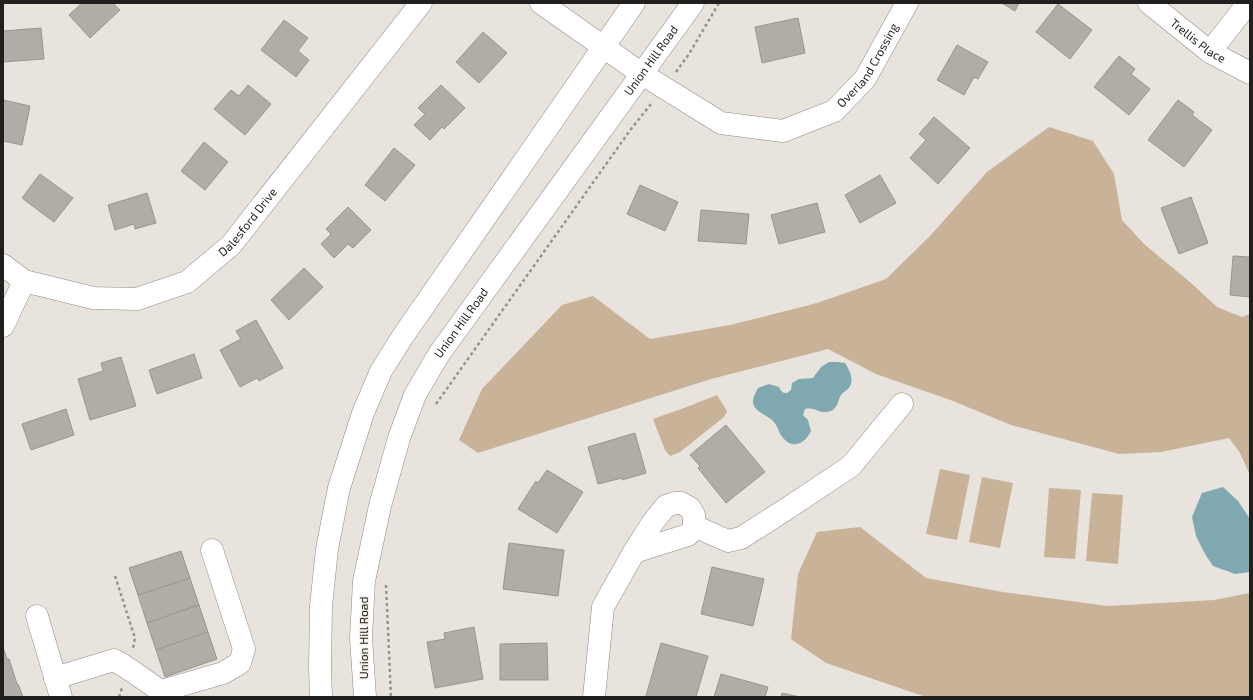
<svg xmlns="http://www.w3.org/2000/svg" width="1253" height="700" font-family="'Exo 2',sans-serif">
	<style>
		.green { fill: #c8b398 }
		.water { fill: #80a8b0 }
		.building { fill: #b2aca7; stroke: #9a9590 }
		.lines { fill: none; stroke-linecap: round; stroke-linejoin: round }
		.minor-casing { stroke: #8f8a85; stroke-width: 23 }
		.path { stroke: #95928d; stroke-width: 2.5; stroke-dasharray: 3 3; stroke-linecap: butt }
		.minor { stroke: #fff; stroke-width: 22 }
		.labels { text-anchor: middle; stroke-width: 3; stroke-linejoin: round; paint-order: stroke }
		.street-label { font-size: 12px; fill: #211f1d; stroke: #f5f0ea }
	</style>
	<rect width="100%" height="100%" fill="#e8e3dd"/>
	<g class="green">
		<polygon points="1049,127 1093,141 1114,174 1122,220 1144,244 1191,283 1217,307 1242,317 1250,314 1250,475 1240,453 1229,438 1161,452 1119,454 1011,425 953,401 876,374 828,349 711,379 478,453 459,440 482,389 562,305 593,296 650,339 730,325 817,303 886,279 930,236 987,172"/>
		<polygon points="717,395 727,411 724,417 680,452 670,456 665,450 653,419 684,408"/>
		<polygon points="940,469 970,475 957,540 926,534"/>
		<polygon points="982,477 1013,483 1000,548 969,542"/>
		<polygon points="1049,488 1081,490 1075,559 1044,557"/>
		<polygon points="1092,493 1123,495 1118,564 1086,561"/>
		<polygon points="860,527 926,578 1003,592 1108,606 1214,600 1250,593 1250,697 926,697 826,663 791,639 798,574 817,532"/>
	</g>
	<g class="water">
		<path d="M829 362H837L845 363C850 371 855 381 848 389 846 391 843 392 841 395 837 402 838 411 826 412 818 413 815 407 805 409L803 415 808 420 811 431C806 442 794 450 784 439 779 434 778 427 774 422 769 416 759 414 754 406 751 400 755 394 758 388L769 384 779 387C781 391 782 393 787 393L791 390 792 383 799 379 813 378 821 367Z"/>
		<polygon points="1223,487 1238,501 1250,519 1250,572 1235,574 1213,566 1205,554 1196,536 1192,517 1202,493"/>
	</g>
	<g class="building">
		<polygon points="82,3 113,3 120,10 90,38 69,15"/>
		<polygon points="1002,3 1019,3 1015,11"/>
		<polygon points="1058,4 1092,30 1070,59 1036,32"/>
		<polygon points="798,18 805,53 762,63 755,27"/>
		<polygon points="284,20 308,38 298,51 309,60 296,77 261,50"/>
		<polygon points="41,28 44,59 3,62 3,31"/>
		<polygon points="483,32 507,53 479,83 456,62"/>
		<polygon points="957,45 988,62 978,79 974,77 964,95 937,80"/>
		<polygon points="1119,56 1135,69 1131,74 1150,89 1129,115 1094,87"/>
		<polygon points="248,85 271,104 245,135 214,109 231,90 239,96"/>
		<polygon points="441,85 465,108 444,129 442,127 430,140 414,125 425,114 418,108"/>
		<polygon points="3,100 30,106 22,145 3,141"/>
		<polygon points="1178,100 1194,112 1192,115 1212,130 1184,167 1148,140"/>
		<polygon points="934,117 970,148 938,184 910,158 926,140 919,134"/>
		<polygon points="204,142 228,162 205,190 181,171"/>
		<polygon points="394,148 415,165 385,201 365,185"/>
		<polygon points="40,174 73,198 54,222 22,198"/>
		<polygon points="880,175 896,203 860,223 845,195"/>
		<polygon points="640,185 678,202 665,231 627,214"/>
		<polygon points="147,193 156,223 135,229 134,224 115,230 108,205"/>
		<polygon points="1191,197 1208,243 1179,254 1161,208"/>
		<polygon points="817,203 825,232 779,244 771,215"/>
		<polygon points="348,207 371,230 353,248 348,244 334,258 321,244 331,234 326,229"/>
		<polygon points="701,210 749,214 746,244 698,241"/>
		<polygon points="1233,256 1250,257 1250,297 1230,295"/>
		<polygon points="304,268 323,287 289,320 271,300"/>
		<polygon points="256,320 283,368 259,381 257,378 240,387 220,350 241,339 236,331"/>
		<polygon points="194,354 202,378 157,394 149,370"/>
		<polygon points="121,357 136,406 90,420 78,379 103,371 101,363"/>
		<polygon points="66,409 74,435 31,450 22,424"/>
		<polygon points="726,425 765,472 726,503 698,468 700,466 690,455"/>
		<polygon points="635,433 646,473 622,480 622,478 598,484 588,447"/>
		<polygon points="547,470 583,492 557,533 518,509 536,481 538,483"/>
		<polygon points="509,543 564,550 558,596 503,589"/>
		<polygon points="181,551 190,578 138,595 129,568"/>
		<polygon points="712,567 764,579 753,626 701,614"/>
		<polygon points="190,578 199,605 147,623 138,595"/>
		<polygon points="199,605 208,632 156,650 147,623"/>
		<polygon points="474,627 483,679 435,688 427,642 445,639 444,633"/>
		<polygon points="208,632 217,659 165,677 156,650"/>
		<polygon points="547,643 548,680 500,680 500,644"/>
		<polygon points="661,643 708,656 696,697 650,697 646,696"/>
		<polygon points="3,647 7,659 9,659 17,684 18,684 23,697 3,697"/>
		<polygon points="721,674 768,687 765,697 714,697"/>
		<polygon points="782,693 800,697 781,697"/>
	</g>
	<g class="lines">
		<defs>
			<g id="minor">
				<path id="s1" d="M541 3 642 74 721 123 783 131 834 111 865 79 907 3"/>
				<path id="s2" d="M1149 3 1210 52 1250 73"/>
				<polyline points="1210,52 1248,3"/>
				<path id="s3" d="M3 265 24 281 93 298 137 299 187 282 231 245 421 3"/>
				<polyline points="3,326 24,281"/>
				<polyline points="634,552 688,535 692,531 694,526 728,541 741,538 788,508 851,466 902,404"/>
				<polyline points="37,616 61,697"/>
				<path d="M55 678 114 660C131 669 145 681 161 691L223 673 240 663 244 649 212 550"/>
				<polyline points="321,697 320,668 321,606 327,549 339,488 363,413 381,371 403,336 634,3"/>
				<path id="s4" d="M365 697 361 638 364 581 380 506 399 438 415 395 439 354 693 3"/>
				<polyline points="594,697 603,607 634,552 653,522 666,506 675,503 681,503 690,508 694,515 694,526"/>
			</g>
		</defs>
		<use href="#minor" class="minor-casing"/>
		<g class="path">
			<polyline points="676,72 689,54 719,3"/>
			<polyline points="436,404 631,129 651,104"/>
			<polyline points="115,576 135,638 133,648"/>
			<polyline points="386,585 391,697"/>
			<polyline points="119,697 122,688"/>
		</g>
		<use href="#minor" class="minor"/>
	</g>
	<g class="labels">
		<g class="street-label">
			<text dy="4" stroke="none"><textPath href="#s2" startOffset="62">Trellis Place</textPath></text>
			<text dy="4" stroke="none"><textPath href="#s4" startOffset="719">Union Hill Road</textPath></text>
			<text dy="4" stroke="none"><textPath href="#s1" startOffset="391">Overland Crossing</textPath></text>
			<text dy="4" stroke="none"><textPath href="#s3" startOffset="280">Dalesford Drive</textPath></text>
			<text dy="4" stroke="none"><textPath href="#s4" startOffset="395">Union Hill Road</textPath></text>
			<text transform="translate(364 638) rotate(-90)" y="4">Union Hill Road</text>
		</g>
	</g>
	<rect width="1253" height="700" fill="none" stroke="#211f1d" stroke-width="8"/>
</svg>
